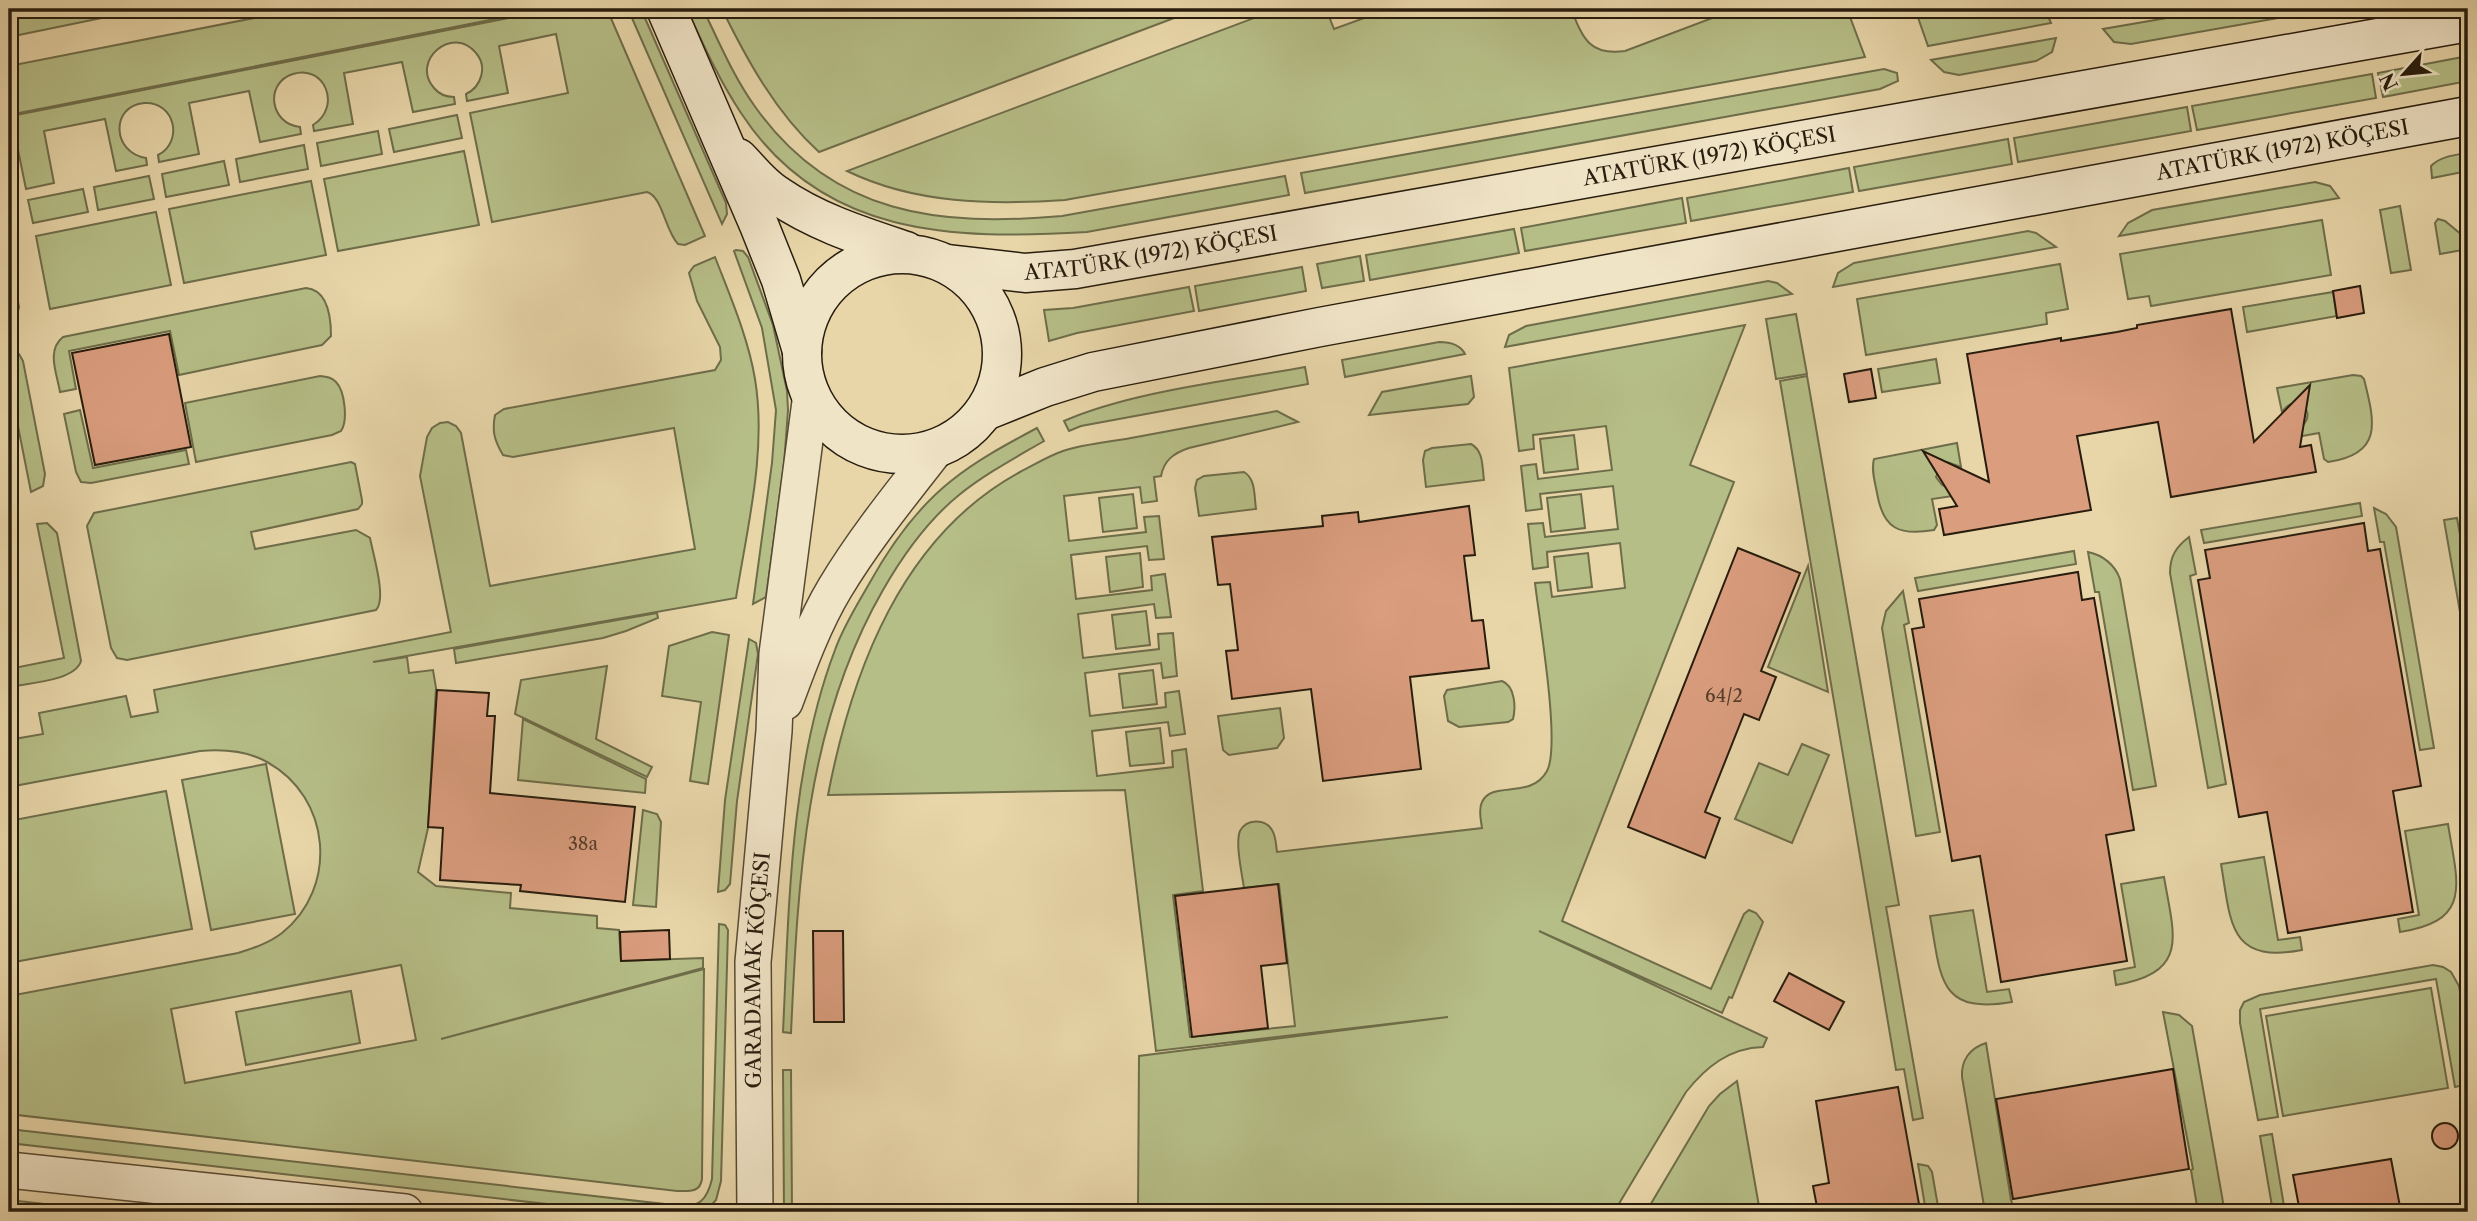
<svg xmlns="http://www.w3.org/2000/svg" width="2477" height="1221" font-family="'Libre Caslon Text',serif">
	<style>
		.green { fill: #b6be87; stroke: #6e6d4a; stroke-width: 2; fill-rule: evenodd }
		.building { fill: #da9d7e; stroke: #271c0d; stroke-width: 2 }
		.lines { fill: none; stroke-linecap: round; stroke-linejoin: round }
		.street-casing { stroke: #574a34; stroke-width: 38 }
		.secondary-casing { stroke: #271c0d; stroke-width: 41 }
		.street { stroke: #f0e4c7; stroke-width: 35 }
		.secondary { stroke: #f0e4c7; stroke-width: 38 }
		.labels { text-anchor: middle; stroke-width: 5; stroke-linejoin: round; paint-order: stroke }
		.number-label { font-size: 18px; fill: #543c29 }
		.street-label { font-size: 21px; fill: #271c0d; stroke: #f0e4c7 }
	</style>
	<rect width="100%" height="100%" fill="#e8d6a9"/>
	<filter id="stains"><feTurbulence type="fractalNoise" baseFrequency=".00286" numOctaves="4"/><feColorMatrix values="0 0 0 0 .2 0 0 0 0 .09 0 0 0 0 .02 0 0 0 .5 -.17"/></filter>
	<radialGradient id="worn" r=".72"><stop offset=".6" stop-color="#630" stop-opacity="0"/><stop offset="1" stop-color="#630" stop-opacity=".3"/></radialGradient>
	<g class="green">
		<polygon points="9,9 141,9 141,10 9,37"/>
		<polygon points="300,9 546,9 9,115 9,66"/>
		<path d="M555 9H607L705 236 685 245 678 244C665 231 663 197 647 192L492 222 470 113 568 93 556 34 499 46 508 93 467 101 466 94C481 87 488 67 476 53 453 24 410 61 434 88 439 94 446 97 454 97L455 104 413 112 402 62 344 73 353 124 314 131 313 125C342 107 325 64 293 74 264 83 270 124 300 127L301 134 260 142 249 91 189 103 199 154 159 162 158 155C184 142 175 101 144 103 110 106 112 153 146 158L147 165 116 171 105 119 44 131 54 183 26 189 11 116Z"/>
		<polygon points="628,9 641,9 726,203 727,214 722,224"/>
		<path d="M687 9H703C719 42 734 78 756 108 833 215 939 227 1062 216L1285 176 1289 195 1087 232C953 240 822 237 741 113 719 80 703 44 687 9Z"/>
		<path d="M722 9H1198L819 152C776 113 747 60 722 9Z"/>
		<path d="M1278 9H1326L1334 29 1389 9H1571C1583 38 1589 56 1625 51L1736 9H1847L1865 57 1065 200C992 205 915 204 847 171Z"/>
		<polygon points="1915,9 2045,9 2051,23 1928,46"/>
		<polygon points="2219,9 2329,9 2131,44 2114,42 2103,29"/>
		<polygon points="2056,38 2052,52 2036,61 1959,75 1944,72 1931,60"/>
		<polygon points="2468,56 2468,81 2383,97 2378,73"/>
		<polygon points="1884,69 1897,73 1898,81 1880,89 1305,193 1301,173"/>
		<polygon points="2372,74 2376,98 2197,130 2192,106"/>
		<polygon points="2187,107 2191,131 2018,162 2014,138"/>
		<polygon points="457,115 462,138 394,152 389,129"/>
		<polygon points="378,131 382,154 321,166 317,143"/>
		<polygon points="2008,139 2012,164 1859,191 1854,167"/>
		<polygon points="304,145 308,169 240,182 236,159"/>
		<polygon points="464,151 479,225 338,251 324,179"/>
		<path d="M2468 153V171L2432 178 2431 166C2441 156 2455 155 2468 153Z"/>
		<polygon points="224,161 229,185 166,197 162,174"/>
		<polygon points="1849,168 1853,192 1691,221 1687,198"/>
		<polygon points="149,176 154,199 98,210 94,187"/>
		<polygon points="311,181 326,255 184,283 169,209"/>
		<polygon points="2315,182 2330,186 2339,198 2119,236 2128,223 2152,210"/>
		<polygon points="83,189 88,212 33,223 28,200"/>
		<polygon points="1682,198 1686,223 1525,251 1521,228"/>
		<polygon points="2400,206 2411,270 2391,273 2380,210"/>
		<polygon points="156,212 171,285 50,309 36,236"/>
		<polygon points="2438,219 2445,221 2468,240 2468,249 2440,254 2435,223"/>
		<polygon points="2322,220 2331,275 2151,306 2149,296 2128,299 2120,254"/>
		<polygon points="1514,229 1519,253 1370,280 1366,255"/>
		<polygon points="2028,231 2036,233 2056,247 1833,287 1838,273 1854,263"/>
		<polygon points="736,250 743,251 748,257 773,325 787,391 788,410 784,464 766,597 753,604 772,463 776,410 762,328 734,251"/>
		<polygon points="9,255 19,307 16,319 9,324"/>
		<polygon points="1360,256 1364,281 1322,288 1317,264"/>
		<path d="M715 257C730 296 748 337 755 379 767 451 747 528 736 598L373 662 407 657 409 673 433 670 436 688 428 828 418 872 436 886 511 893 510 908 597 916V928L619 930 621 961 703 958V968L441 1039 704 969 702 1179C700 1193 689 1191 677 1191L9 1114V996L238 953C254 948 269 943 282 933 339 887 331 797 267 762 246 750 223 749 200 751L9 787V719L14 739 43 734 39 713 126 696 131 717 158 712 154 690 451 632 420 476 427 437 432 428 440 423 448 422 456 426 461 433 490 586 695 549 674 428 513 457 503 455C494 440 492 431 495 415L504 409 715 370 721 360 720 347 697 301 689 273 694 266ZM401 965 416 1040 185 1083 171 1009Z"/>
		<polygon points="2060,264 2068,309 2046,313 2047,324 1866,355 1857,299"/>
		<polygon points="1302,267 1306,291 1199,311 1195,286"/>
		<polygon points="1768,281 1777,283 1792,294 1505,347 1509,335 1526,326"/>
		<polygon points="1189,287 1194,311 1077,333 1049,341 1044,310 1073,308"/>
		<path d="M306 288C328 290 331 317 331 336L322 345 179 375 170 331 69 351 76 389 60 392C57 374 46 350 63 337Z"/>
		<polygon points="2333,292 2337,316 2247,332 2243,307"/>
		<polygon points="1796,314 1807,374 1776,379 1766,319"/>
		<path d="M1745 325 1690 465 1734 482 1562 921 1711 989 1744 914 1749 910 1756 913 1763 922 1732 998 1729 997 1722 1013 1539 931 1767 1038 1763 1047C1729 1048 1706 1067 1686 1092L1614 1212H1138L1139 1056 1448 1017 1156 1051 1125 790 828 795C852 670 902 536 1020 472 1034 465 1048 456 1063 451 1084 444 1109 442 1131 438 1180 429 1228 420 1277 411L1298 422 1189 448C1174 453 1164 460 1161 476L1154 477 1157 501 1142 503 1140 487 1064 496 1069 541 1146 532 1144 517 1159 516 1164 559 1149 560 1147 546 1071 555 1076 599 1152 590 1151 576 1165 574 1171 617 1156 618 1154 604 1078 614 1083 658 1159 649 1158 634 1173 633 1177 676 1163 678 1161 663 1085 673 1090 716 1166 707 1165 693 1179 691 1185 734 1170 736 1168 722 1092 731 1097 776 1173 767 1172 751 1186 749 1203 891 1173 895 1190 1037 1295 1026 1279 884 1244 888C1242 874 1235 843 1240 831 1246 819 1265 818 1272 830 1276 836 1276 845 1277 852L1482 828C1481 820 1478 810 1482 802 1492 780 1531 800 1547 771 1561 745 1539 619 1535 583L1550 582 1552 597 1625 588 1620 543 1547 552 1548 567 1533 569 1528 524 1543 523 1545 537 1618 529 1613 486 1540 494 1542 509 1526 511 1521 466 1536 464 1538 479 1612 470 1606 426 1533 435 1534 449 1519 451 1509 368Z"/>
		<path d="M1439 342C1450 342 1460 344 1465 354L1345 377 1342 360Z"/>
		<polygon points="9,349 19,354 23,361 45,474 43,486 31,492 9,381"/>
		<polygon points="1936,359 1940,383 1882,392 1878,369"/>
		<path d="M1305 367 1308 384 1081 426 1069 431 1064 421C1133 391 1230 381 1305 367Z"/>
		<path d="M2353 375 2361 376 2364 379C2375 423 2383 454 2328 462L2324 459 2319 433 2286 439C2292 434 2300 430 2304 424 2316 409 2294 393 2282 412L2277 388Z"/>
		<path d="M320 376C327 377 331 377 336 382 345 391 348 421 341 431L332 435 196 462 185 403Z"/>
		<polygon points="1471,376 1474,397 1468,404 1369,415 1382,392"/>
		<polygon points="1807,376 1899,905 1886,907 1923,1118 1913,1120 1904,1069 1896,1070 1780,381"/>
		<polygon points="80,410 93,468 186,450 189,464 91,483 81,482 76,472 64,414"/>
		<path d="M1037 428 1044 441C1015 458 985 474 959 495 927 521 903 555 883 590 805 725 798 881 791 1033L783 1032C789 907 790 768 835 650 843 627 857 605 869 584 890 546 917 508 951 481 977 460 1007 444 1037 428Z"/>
		<polygon points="1574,435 1578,469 1544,473 1540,439"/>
		<path d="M1957 443 1961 467 1947 462 1942 463 1936 477 1942 485 1966 494 1932 499 1937 525 1934 530C1899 536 1883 529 1877 493 1875 482 1871 470 1874 459Z"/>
		<path d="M1471 444C1484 451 1482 467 1484 480L1426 487 1423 460 1425 451 1432 448Z"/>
		<path d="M351 462 355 464 362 500V504L358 509 251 532 255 549 356 530 370 538C373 554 387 599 376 610L127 660 117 658 111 648 87 526 94 513Z"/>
		<path d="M1244 472C1256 479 1254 496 1256 509L1199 516 1195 488 1197 480 1204 476Z"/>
		<polygon points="1133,494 1137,528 1103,532 1099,498"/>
		<polygon points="1581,494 1585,528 1551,532 1547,498"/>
		<polygon points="2360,503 2362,516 2204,543 2201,530"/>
		<polygon points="2374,508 2386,514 2396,527 2434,748 2420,750 2384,542 2380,542"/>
		<polygon points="2457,518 2468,580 2468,658 2444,520"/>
		<path d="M47 523 57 533 81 661C75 681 28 683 9 687V669L64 658 37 524Z"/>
		<path d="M2189 537 2196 574 2190 576 2226 784 2208 788 2170 573C2170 556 2176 547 2189 537Z"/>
		<polygon points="2074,551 2076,564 1918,591 1915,578"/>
		<path d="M2088 552C2103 555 2115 565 2120 579L2156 786 2133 790 2099 592H2095Z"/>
		<polygon points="1140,553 1143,587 1110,592 1106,557"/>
		<polygon points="1588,553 1592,587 1558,591 1554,557"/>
		<polygon points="1808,566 1828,692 1768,667"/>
		<polygon points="1903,591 1909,623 1904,625 1940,832 1916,836 1882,628 1886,611"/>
		<polygon points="1146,611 1150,645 1116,649 1112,615"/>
		<polygon points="657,613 658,618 626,631 603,638 456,663 454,649"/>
		<polygon points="712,632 729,635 708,784 690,781 701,702 662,696 669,646"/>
		<polygon points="749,639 756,643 758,654 737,801 730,884 725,890 718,892 725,800"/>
		<polygon points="607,666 596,739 652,767 647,777 515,714 521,680"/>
		<polygon points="1153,670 1157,704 1123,708 1119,674"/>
		<path d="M1502 681C1515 686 1516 707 1513 719L1508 722 1459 727 1448 721 1444 696 1447 690Z"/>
		<polygon points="1280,708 1284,738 1277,748 1229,755 1223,750 1218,716"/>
		<polygon points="523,719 646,779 645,793 518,780"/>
		<polygon points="1160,728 1164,763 1130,766 1126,732"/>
		<polygon points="1802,744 1829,755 1792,843 1735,819 1759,763 1788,775"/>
		<polygon points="266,764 295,914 211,930 182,780"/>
		<polygon points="166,791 192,929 9,963 9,821"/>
		<polygon points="643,810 657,814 661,822 656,907 633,905"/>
		<path d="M2448 824C2457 882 2474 921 2400 932L2398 919 2419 915 2405 831Z"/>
		<path d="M2264 857 2278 940 2300 937 2302 950C2228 964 2231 922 2221 864Z"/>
		<path d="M2164 877C2174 936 2190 972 2116 985L2114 971 2135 967 2121 884Z"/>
		<path d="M1973 910 1987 992 2009 989 2012 1002C1937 1015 1941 976 1930 916Z"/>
		<path d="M719 924 725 925 728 930 721 1181 716 1200 705 1212H677L678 1205C699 1208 707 1200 712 1179Z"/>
		<polygon points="2433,965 2443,967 2451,972 2459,986 2468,1039 2468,1084 2455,1087 2436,979 2260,1009 2278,1117 2258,1120 2240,1023 2240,1010 2244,1002 2260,995"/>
		<polygon points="2431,988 2448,1088 2283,1116 2266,1016"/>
		<polygon points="351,991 360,1043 246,1065 236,1012"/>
		<polygon points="2163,1012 2179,1015 2192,1026 2223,1202 2222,1212 2198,1212 2191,1170 2193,1169"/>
		<path d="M1986 1043 2011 1200 2015 1212H1985L1962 1077C1961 1060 1970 1048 1986 1043Z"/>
		<polygon points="783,1070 791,1070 792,1212 784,1212"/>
		<polygon points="1737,1081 1760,1212 1646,1212 1709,1106 1720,1094"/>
		<polygon points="9,1129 664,1204 663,1212 617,1212 9,1143"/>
		<polygon points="2272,1134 2285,1212 2273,1212 2260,1136"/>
		<polygon points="1918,1164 1928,1166 1932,1172 1939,1212 1926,1212"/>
		<polygon points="9,1200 116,1212 9,1212"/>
	</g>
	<g class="building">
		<polygon points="2360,286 2364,313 2337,318 2333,291"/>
		<polygon points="2231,309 2254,442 2310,385 2300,447 2311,445 2316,472 2171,497 2158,422 2077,436 2091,510 1944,535 1939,509 1957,506 1923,451 1989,482 1967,354 2061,338 2061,341 2117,332 2137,328 2137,325"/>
		<polygon points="169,334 191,447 95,465 72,353"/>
		<polygon points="1871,369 1876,398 1849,402 1844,374"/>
		<polygon points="1469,506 1475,555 1464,556 1472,621 1483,620 1489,668 1410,677 1421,769 1323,781 1311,689 1232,699 1226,651 1238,650 1230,584 1218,585 1212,537 1323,526 1322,516 1358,512 1359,522"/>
		<polygon points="2364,523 2368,551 2380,549 2421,786 2393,791 2413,912 2288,933 2267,812 2239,817 2198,580 2210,578 2205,550"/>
		<polygon points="1738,548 1800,573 1761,671 1776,677 1759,720 1744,714 1705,812 1720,818 1705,858 1628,827"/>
		<polygon points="2078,572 2082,600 2094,598 2134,830 2106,835 2127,961 2001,982 1980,856 1952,861 1912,629 1924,627 1919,599"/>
		<polygon points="437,690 489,693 487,716 495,716 490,793 635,807 625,902 520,891 521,885 440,880 443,828 428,827"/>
		<polygon points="1278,884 1287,963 1261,966 1268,1028 1192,1037 1175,896"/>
		<polygon points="669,930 670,959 621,961 620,932"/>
		<polygon points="813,931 843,931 844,1022 814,1022"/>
		<polygon points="1789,973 1844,1002 1829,1030 1774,1001"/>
		<polygon points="2173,1069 2189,1169 2013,1199 1996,1099"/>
		<polygon points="1898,1087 1919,1204 1873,1212 1818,1212 1813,1186 1829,1183 1816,1101"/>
		<circle cx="2445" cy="1136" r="13"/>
		<polygon points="2391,1159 2401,1212 2300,1212 2293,1175"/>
	</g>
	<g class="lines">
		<defs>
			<g id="street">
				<path d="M785 702C799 664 814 623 835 588 865 538 902 493 937 448"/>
				<polyline points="9,1170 405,1212"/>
				<path id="s1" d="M755 1212 753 962 774 731 777 654 811 394"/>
			</g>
			<g id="secondary">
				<polyline points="666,9 759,225 781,280 802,351"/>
				<path d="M738 158C750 170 762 186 777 195 816 222 861 236 906 251"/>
				<circle cx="902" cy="354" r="100"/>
				<path id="s2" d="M948 264 1025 273 1075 269 2468 22"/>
				<path id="s3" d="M985 411 1045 387 1093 372 1320 327 2468 116"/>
			</g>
		</defs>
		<use href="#street" class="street-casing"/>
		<use href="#secondary" class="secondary-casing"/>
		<use href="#street" class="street"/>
		<use href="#secondary" class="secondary"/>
	</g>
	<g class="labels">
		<g class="number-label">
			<text x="1724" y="702">64/2</text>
			<text x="583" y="850">38a</text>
		</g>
		<g class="street-label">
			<text dy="7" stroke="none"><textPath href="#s3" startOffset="1325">ATATÜRK (1972) KÖÇESI</textPath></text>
			<text dy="7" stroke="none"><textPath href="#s2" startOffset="772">ATATÜRK (1972) KÖÇESI</textPath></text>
			<text dy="7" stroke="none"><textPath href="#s2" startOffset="205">ATATÜRK (1972) KÖÇESI</textPath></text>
			<text dy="7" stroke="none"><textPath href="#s1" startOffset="242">GARADAMAK KÖÇESI</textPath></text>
		</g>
	</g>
	<rect width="2477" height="1221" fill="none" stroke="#e8d6a9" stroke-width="35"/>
	<rect x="10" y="10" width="2456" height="1200" fill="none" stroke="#271c0d" stroke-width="3.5"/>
	<rect x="18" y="18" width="2442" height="1186" fill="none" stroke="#271c0d" stroke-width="2"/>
	<g transform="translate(2404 74) rotate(243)" stroke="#f0e4c7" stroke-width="5" paint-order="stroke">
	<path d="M0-5L12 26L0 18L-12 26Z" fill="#271c0d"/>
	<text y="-10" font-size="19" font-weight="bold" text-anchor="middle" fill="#271c0d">N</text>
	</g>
	<rect width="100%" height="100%" filter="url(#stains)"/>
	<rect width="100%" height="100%" fill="url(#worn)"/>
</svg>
